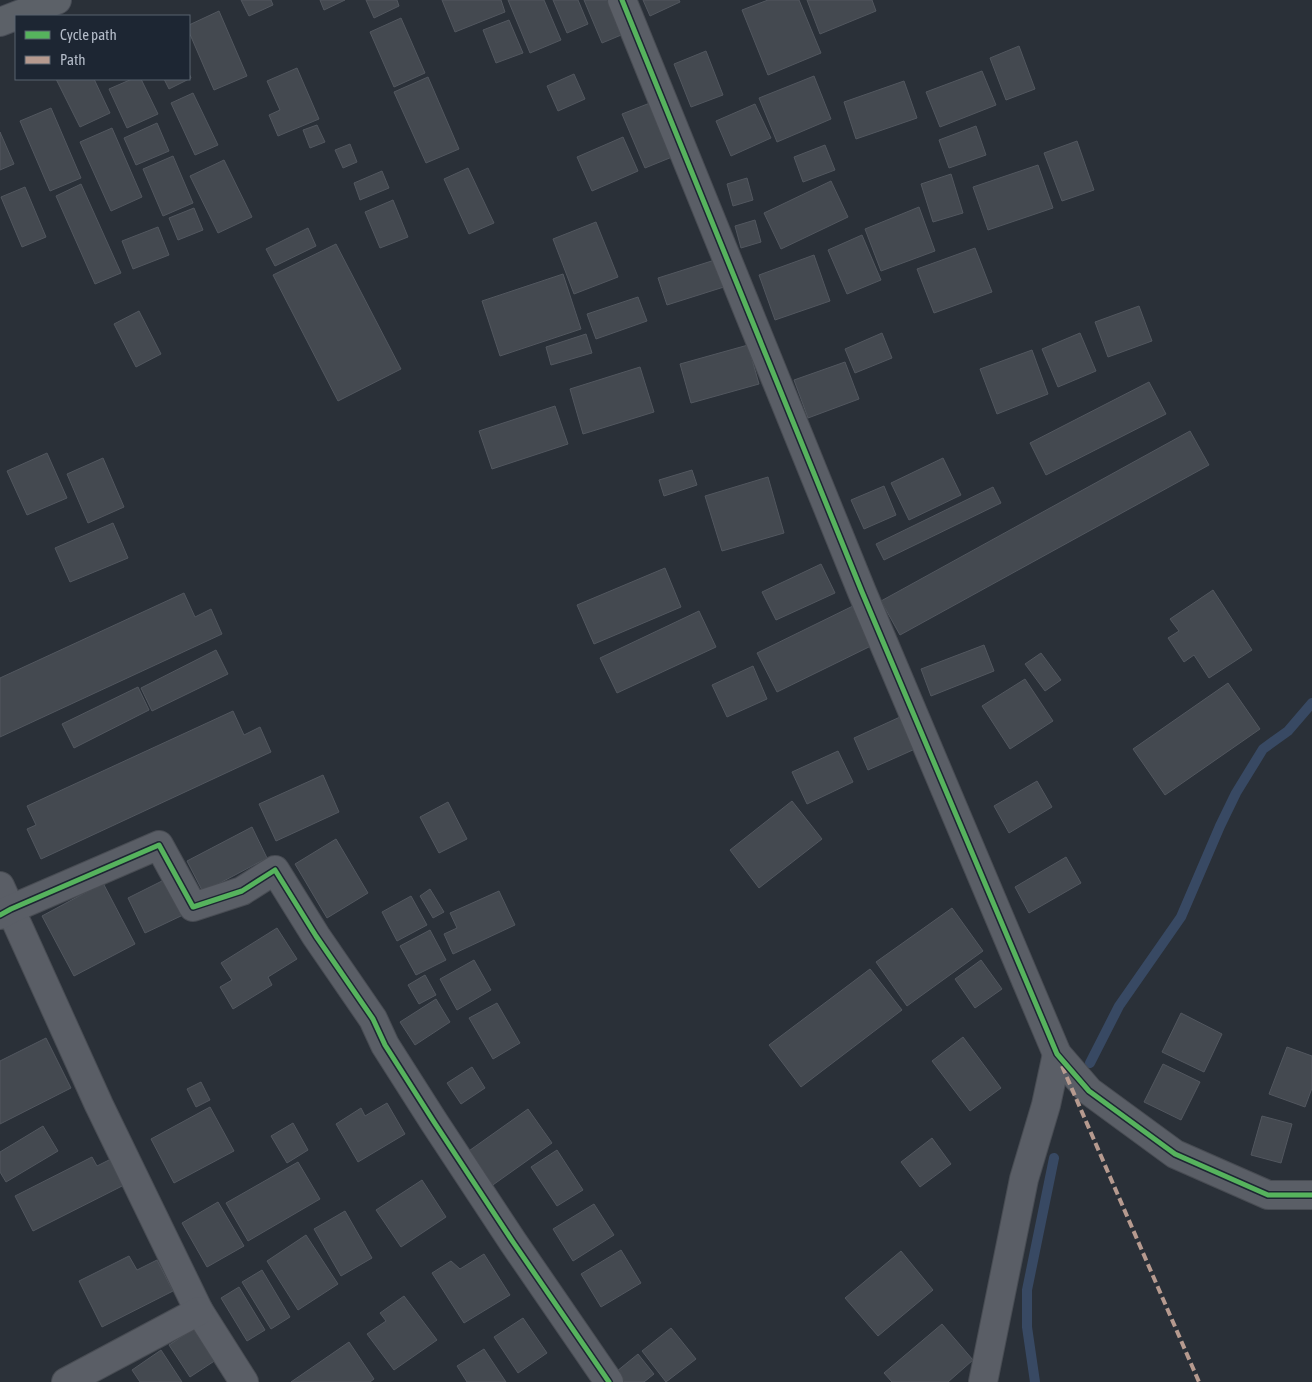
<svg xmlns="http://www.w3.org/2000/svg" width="1312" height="1382" font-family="'Asap Condensed',sans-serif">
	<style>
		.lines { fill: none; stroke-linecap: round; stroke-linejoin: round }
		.stream { stroke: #384963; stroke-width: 10 }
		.building { fill: #444950; stroke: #52575f }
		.minor-casing { stroke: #484c53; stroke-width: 30 }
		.major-casing { stroke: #484c55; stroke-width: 30 }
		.minor { stroke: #5a5e66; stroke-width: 28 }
		.major { stroke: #5c6168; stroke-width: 28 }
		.quiet { stroke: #b69a8f; stroke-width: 4; stroke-dasharray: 8 4; stroke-linecap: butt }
		.cycleway-casing { stroke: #1d2633; stroke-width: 8 }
		.cycleway { stroke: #56b35d; stroke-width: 5 }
	</style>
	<rect width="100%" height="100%" fill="#2a3038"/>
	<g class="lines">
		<g class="stream">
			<polyline points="1090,1063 1119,1006 1181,917 1220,826 1236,793 1263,749 1288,731 1312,703"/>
			<polyline points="1035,1382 1027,1327 1027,1290 1054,1158"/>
		</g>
	</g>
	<g class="building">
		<polygon points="241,0 271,0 273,5 249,16"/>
		<polygon points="320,0 345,0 324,10"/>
		<polygon points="366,0 397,0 399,6 374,18"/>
		<polygon points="442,0 501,0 505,12 455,32"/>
		<polygon points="508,0 544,0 561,40 530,53"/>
		<polygon points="553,0 578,0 588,24 567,33"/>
		<polygon points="584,0 612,0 626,33 602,43"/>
		<polygon points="643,0 679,0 680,2 650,16"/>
		<polygon points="768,0 799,0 821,53 768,75 742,10"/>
		<polygon points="807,0 872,0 876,11 820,34"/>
		<polygon points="219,11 247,76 214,90 189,32 189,25"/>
		<polygon points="401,18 425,73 394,87 370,32"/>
		<polygon points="509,20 523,53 496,63 483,30"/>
		<polygon points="1019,46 1035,89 1006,100 990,58"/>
		<polygon points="706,51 723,95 691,107 674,64"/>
		<polygon points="297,68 319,119 278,136 269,115 280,110 267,81"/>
		<polygon points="982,71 996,105 940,127 926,92"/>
		<polygon points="189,73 191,78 169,89 164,79 189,79"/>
		<polygon points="574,74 585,99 558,111 547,86"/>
		<polygon points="814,76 831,119 777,142 759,98"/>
		<polygon points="428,77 459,149 426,163 394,92"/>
		<polygon points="56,79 94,79 110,113 80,127"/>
		<polygon points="132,79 141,79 158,114 127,128 109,89"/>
		<polygon points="904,81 917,118 856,139 844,102"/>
		<polygon points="193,93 218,145 195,155 171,103"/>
		<polygon points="655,101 677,155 645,168 622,114"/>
		<polygon points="755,104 771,138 731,156 716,121"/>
		<polygon points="51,108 81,178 50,191 20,121"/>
		<polygon points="157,123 169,151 136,165 124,138"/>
		<polygon points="317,125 325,142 310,148 303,130"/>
		<polygon points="976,126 986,155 949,168 939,140"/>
		<polygon points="112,128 142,197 111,211 80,142"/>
		<polygon points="0,132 14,164 0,170"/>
		<polygon points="623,137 638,171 592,191 577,157"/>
		<polygon points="1077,141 1094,190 1062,201 1044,153"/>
		<polygon points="350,144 357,162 343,168 335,150"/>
		<polygon points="825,145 835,170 803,182 794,157"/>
		<polygon points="173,156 193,203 163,216 143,169"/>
		<polygon points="224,160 252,217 218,233 190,176"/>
		<polygon points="1038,165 1053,208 988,230 973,187"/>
		<polygon points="468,168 494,223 469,234 444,179"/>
		<polygon points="382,171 389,188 360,200 354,183"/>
		<polygon points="951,174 963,213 933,222 921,184"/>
		<polygon points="747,178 753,200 733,206 727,184"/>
		<polygon points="831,181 848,217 781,249 764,213"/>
		<polygon points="81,184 121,273 95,284 56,196"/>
		<polygon points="25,187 46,237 22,247 1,197"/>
		<polygon points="393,200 408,237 380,248 365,212"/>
		<polygon points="919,207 935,251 881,271 865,229"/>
		<polygon points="194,208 203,230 178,240 169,218"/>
		<polygon points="755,220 761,242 741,248 735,226"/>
		<polygon points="596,222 618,277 574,294 553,239"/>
		<polygon points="158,227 169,255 133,269 122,241"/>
		<polygon points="308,228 316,246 275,266 266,249"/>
		<polygon points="862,235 881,280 847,294 828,250"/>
		<polygon points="336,244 401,369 338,401 273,275"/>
		<polygon points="975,248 992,292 934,313 917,269"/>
		<polygon points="814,255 830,301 775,320 759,275"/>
		<polygon points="718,259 727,286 667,305 658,278"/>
		<polygon points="563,274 581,329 500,356 482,301"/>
		<polygon points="638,297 647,321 596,339 587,314"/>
		<polygon points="1139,306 1152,341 1108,357 1095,322"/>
		<polygon points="139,311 161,354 136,367 114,324"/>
		<polygon points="882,333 892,358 855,373 845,349"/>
		<polygon points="1080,333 1096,371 1058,387 1042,349"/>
		<polygon points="586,334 592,353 551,365 546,347"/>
		<polygon points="748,345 759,384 691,403 680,364"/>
		<polygon points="1032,350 1048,394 997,414 980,369"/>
		<polygon points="845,362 859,399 808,418 794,380"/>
		<polygon points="640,367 654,412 583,434 570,389"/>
		<polygon points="1149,382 1166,414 1046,475 1030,443"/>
		<polygon points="555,406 568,444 492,469 479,431"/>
		<polygon points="1190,431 1209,465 900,635 881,601"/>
		<polygon points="47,453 67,498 27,515 7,471"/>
		<polygon points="103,458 124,507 88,523 67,474"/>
		<polygon points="943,458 961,495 909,520 891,483"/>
		<polygon points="692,470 697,485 664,496 659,480"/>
		<polygon points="768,477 784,533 722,551 705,496"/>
		<polygon points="884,486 896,515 864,529 851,500"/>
		<polygon points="993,487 1001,503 884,560 876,544"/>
		<polygon points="113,523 128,558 70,582 55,548"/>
		<polygon points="821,564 835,593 776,620 762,592"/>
		<polygon points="665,568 681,607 594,644 577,605"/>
		<polygon points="1213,590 1252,650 1209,678 1194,655 1184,662 1168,638 1179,631 1170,619"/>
		<polygon points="184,593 195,617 211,609 222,634 0,737 0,678"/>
		<polygon points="857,604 877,643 777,692 757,653"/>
		<polygon points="699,611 716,647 617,693 600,658"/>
		<polygon points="984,645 994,671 931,696 921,669"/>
		<polygon points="216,650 228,674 152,711 141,688"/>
		<polygon points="1041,653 1061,680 1045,691 1025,664"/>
		<polygon points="753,666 767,699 727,717 712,685"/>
		<polygon points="1025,679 1053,721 1010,749 982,706"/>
		<polygon points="1228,683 1260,729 1165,795 1133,749"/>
		<polygon points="138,687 149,710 74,748 62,724"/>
		<polygon points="233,711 244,735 260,727 271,752 41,859 27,829 36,825 27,806"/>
		<polygon points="900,717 915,749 868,770 854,738"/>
		<polygon points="838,751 853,782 807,804 792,772"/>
		<polygon points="323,775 339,812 276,841 259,804"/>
		<polygon points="1037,781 1052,807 1009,833 994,806"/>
		<polygon points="792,801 822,839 759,888 730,850"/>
		<polygon points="448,802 467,839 439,853 420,817"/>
		<polygon points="252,827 267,858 203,892 187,861"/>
		<polygon points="336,839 368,893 327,918 295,864"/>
		<polygon points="1066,857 1081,883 1029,913 1015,887"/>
		<polygon points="166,879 183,915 145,933 128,898"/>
		<polygon points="103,883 135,944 74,976 42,916"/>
		<polygon points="430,889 444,912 433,918 420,896"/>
		<polygon points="499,891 515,925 453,954 444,934 457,928 450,913"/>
		<polygon points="411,896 427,925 397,941 382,912"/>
		<polygon points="952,908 983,951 907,1006 876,962"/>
		<polygon points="277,928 297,959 268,977 272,985 233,1009 220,987 232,980 221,963"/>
		<polygon points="430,930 446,960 416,975 400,946"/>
		<polygon points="474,960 491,990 457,1010 440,979"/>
		<polygon points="981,960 1002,989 975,1008 955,979"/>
		<polygon points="870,969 902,1010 801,1087 769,1045"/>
		<polygon points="425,975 436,995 419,1004 408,985"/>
		<polygon points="436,999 450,1022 415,1045 400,1022"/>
		<polygon points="497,1003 520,1043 493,1059 469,1018"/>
		<polygon points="1181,1013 1222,1034 1204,1072 1162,1052"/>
		<polygon points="963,1037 1001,1088 970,1111 932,1061"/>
		<polygon points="46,1038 71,1088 0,1124 0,1061"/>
		<polygon points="1287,1047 1312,1056 1312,1088 1305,1107 1269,1094"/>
		<polygon points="1163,1064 1200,1082 1181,1120 1144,1102"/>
		<polygon points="472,1067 485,1088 461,1104 447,1083"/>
		<polygon points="201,1082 210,1100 196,1107 187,1089"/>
		<polygon points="387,1103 405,1134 358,1162 336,1124 361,1108 365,1116"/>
		<polygon points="210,1107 234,1151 174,1183 151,1139"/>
		<polygon points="528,1109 552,1143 490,1187 466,1153"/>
		<polygon points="1262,1116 1292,1124 1281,1163 1251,1155"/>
		<polygon points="293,1123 308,1150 287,1163 271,1136"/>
		<polygon points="43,1126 58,1151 6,1182 0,1172 0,1152"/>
		<polygon points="932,1138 951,1164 920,1187 901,1162"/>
		<polygon points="557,1150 583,1190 557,1206 531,1167"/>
		<polygon points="117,1156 130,1182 33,1231 15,1196 92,1157 97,1166"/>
		<polygon points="298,1162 320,1199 248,1241 226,1203"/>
		<polygon points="422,1180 446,1217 401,1247 376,1210"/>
		<polygon points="218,1202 244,1246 207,1267 182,1223"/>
		<polygon points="594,1204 614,1235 573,1261 553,1229"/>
		<polygon points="345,1211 372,1258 341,1276 314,1229"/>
		<polygon points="306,1235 338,1284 298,1310 267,1261"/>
		<polygon points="621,1250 641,1283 601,1307 581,1274"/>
		<polygon points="901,1251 933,1290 878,1336 845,1298"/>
		<polygon points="484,1254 510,1295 464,1323 432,1273 451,1261 460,1269"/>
		<polygon points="129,1256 137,1270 157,1260 173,1291 102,1327 79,1281"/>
		<polygon points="262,1270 290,1317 271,1329 242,1282"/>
		<polygon points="239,1287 265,1330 247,1341 221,1298"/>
		<polygon points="404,1296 437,1340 394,1370 367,1334 386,1321 380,1313"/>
		<polygon points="523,1318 547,1353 518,1373 494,1337"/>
		<polygon points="942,1324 973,1360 948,1382 892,1382 884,1373"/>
		<polygon points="198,1326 219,1358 190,1377 169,1345"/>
		<polygon points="671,1328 696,1359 666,1382 642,1351"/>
		<polygon points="349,1342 374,1379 370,1382 291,1382"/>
		<polygon points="484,1349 506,1382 467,1382 457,1366"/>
		<polygon points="161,1350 182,1382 140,1382 132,1370"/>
		<polygon points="638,1354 654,1374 644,1382 617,1382 611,1376"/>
	</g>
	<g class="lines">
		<defs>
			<g id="minor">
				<polyline points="622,0 862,592 1057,1054 1089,1091 1175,1154 1268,1195 1312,1195"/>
				<polyline points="0,886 99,1105 199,1311 244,1382"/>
				<polyline points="0,915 11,909 159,845 193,907 242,891 275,870 316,936 373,1019 385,1045 434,1122 513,1242 609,1382"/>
				<polyline points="66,1382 199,1311"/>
				<polyline points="983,1382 1024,1179 1046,1105 1057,1054"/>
			</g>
			<polyline id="major" points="0,22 57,0"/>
		</defs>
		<use href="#minor" class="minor-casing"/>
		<use href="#major" class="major-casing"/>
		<use href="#minor" class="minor"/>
		<use href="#major" class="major"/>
		<polyline class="quiet" points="1062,1066 1199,1382"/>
		<defs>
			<g id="cycleway">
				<polyline points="622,0 862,592 1057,1054 1089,1091 1175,1154 1268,1195 1312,1195"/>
				<polyline points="0,915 11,909 159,845 193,907 242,891 275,870 316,936 373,1019 385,1045 434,1122 513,1242 609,1382"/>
			</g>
		</defs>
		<use href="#cycleway" class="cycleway-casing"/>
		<use href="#cycleway" class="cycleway"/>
	</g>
	<rect x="15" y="15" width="175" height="65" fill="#1d2633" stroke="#59626f"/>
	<rect x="25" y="31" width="25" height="8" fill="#56b35d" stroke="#59626f"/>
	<text x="60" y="40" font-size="15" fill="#b4bcc9">Cycle path</text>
	<rect x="25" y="56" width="25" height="8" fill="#b69a8f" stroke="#59626f"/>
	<text x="60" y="65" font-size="15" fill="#b4bcc9">Path</text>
</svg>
